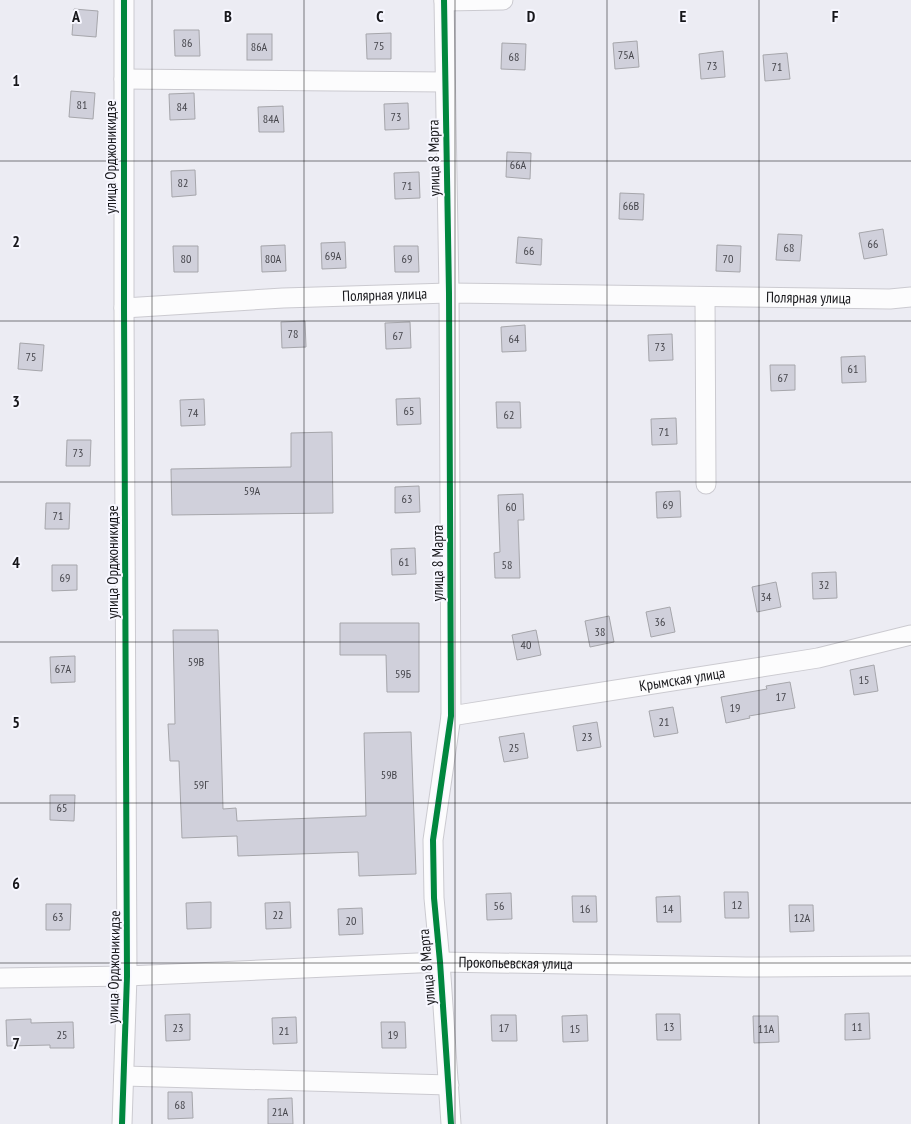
<svg xmlns="http://www.w3.org/2000/svg" width="911" height="1124" font-family="'PT Sans Narrow',sans-serif">
	<style>
		.building { fill: #d0d0db; stroke: #a6a6ab }
		.lines { fill: none; stroke-linecap: round; stroke-linejoin: round }
		.street-casing { stroke: #cbcad0; stroke-width: 21 }
		.street { stroke: #fcfcfd; stroke-width: 19 }
		.cycleway-casing { stroke: #f7f7ff; stroke-width: 9 }
		.cycleway { stroke: #00873e; stroke-width: 6 }
		.grid { fill: none; stroke: #17171b; stroke-width: 1; stroke-opacity: 0.55 }
		.labels { text-anchor: middle; stroke-width: 4; stroke-linejoin: round; paint-order: stroke }
		.number-label { font-size: 12px; fill: #45454b }
		.street-label { font-size: 15px; fill: #17171b; stroke: #f7f7ff }
		.grid-label { font-size: 16px; text-anchor: middle; font-weight: bold; fill: #17171b; stroke: #f7f7ff; stroke-width: 4; stroke-linejoin: round; paint-order: stroke }
	</style>
	<rect width="100%" height="100%" fill="#ececf3"/>
	<g class="building">
		<polygon points="74,9 98,11 96,37 72,35"/>
		<polygon points="174,30 199,30 200,56 175,56"/>
		<polygon points="391,33 391,59 367,59 366,34"/>
		<rect x="247" y="34" width="25" height="26"/>
		<polygon points="637,41 639,67 615,69 613,43"/>
		<polygon points="502,43 526,44 525,70 501,69"/>
		<polygon points="723,51 725,77 701,79 699,54"/>
		<polygon points="787,53 790,79 765,81 763,55"/>
		<polygon points="71,91 95,93 93,119 69,117"/>
		<polygon points="194,93 195,119 170,120 169,94"/>
		<polygon points="408,103 409,129 385,130 384,104"/>
		<polygon points="283,106 284,132 259,132 258,107"/>
		<polygon points="507,152 531,153 530,179 506,177"/>
		<polygon points="195,170 196,195 172,197 171,171"/>
		<polygon points="419,172 420,198 395,199 394,173"/>
		<polygon points="620,193 644,194 643,220 619,219"/>
		<polygon points="883,229 887,255 864,259 859,233"/>
		<polygon points="778,234 802,235 800,261 776,260"/>
		<polygon points="518,237 542,239 541,265 516,263"/>
		<polygon points="345,242 346,268 322,269 321,243"/>
		<polygon points="285,245 286,271 262,272 261,246"/>
		<polygon points="717,245 741,246 740,272 716,271"/>
		<polygon points="173,246 198,246 198,272 174,272"/>
		<polygon points="394,246 418,246 419,272 395,272"/>
		<polygon points="305,321 306,347 282,348 281,322"/>
		<polygon points="410,322 411,348 386,349 385,323"/>
		<polygon points="525,325 526,351 502,352 501,327"/>
		<polygon points="672,334 673,360 649,361 648,335"/>
		<polygon points="20,343 44,345 42,371 18,369"/>
		<polygon points="865,356 866,382 842,383 841,357"/>
		<polygon points="770,365 795,365 795,390 771,391"/>
		<polygon points="420,398 421,424 397,425 396,399"/>
		<polygon points="204,399 205,425 181,426 180,400"/>
		<polygon points="496,402 520,402 521,428 497,428"/>
		<polygon points="676,418 677,444 652,445 651,419"/>
		<polygon points="332,432 333,513 172,515 171,469 291,467 291,433"/>
		<polygon points="67,440 91,440 90,466 66,466"/>
		<polygon points="419,486 420,512 395,513 395,487"/>
		<polygon points="680,491 681,517 657,518 656,492"/>
		<polygon points="523,494 524,520 518,520 520,578 495,578 494,553 500,552 498,495"/>
		<polygon points="46,503 70,503 69,529 45,529"/>
		<polygon points="415,548 416,574 392,575 391,549"/>
		<polygon points="52,565 77,565 77,590 52,591"/>
		<polygon points="836,572 837,598 813,599 812,573"/>
		<polygon points="776,582 781,607 757,612 752,587"/>
		<polygon points="670,607 675,632 651,637 646,612"/>
		<polygon points="609,616 614,642 590,647 585,621"/>
		<polygon points="340,623 419,623 419,692 387,692 386,655 340,655"/>
		<polygon points="173,630 218,630 223,809 236,808 237,821 366,816 364,733 411,732 416,874 359,876 358,852 238,856 237,836 182,838 179,761 170,761 168,724 175,724"/>
		<polygon points="536,630 541,655 517,660 512,635"/>
		<polygon points="75,656 75,682 51,683 50,657"/>
		<polygon points="874,665 878,691 854,695 850,670"/>
		<polygon points="790,682 795,708 749,716 750,718 726,723 721,697 767,689 766,686"/>
		<polygon points="673,707 678,733 654,737 649,711"/>
		<polygon points="597,722 601,747 577,751 573,726"/>
		<polygon points="524,733 528,758 504,762 499,737"/>
		<polygon points="50,795 75,795 74,821 50,820"/>
		<polygon points="724,892 748,892 749,918 725,918"/>
		<polygon points="511,893 512,919 487,920 486,894"/>
		<polygon points="572,896 596,896 597,922 573,922"/>
		<polygon points="680,896 681,922 657,922 656,897"/>
		<polygon points="211,902 211,928 187,929 186,903"/>
		<polygon points="290,902 291,928 266,929 265,903"/>
		<polygon points="46,904 71,904 70,930 46,930"/>
		<polygon points="789,905 813,905 814,931 790,932"/>
		<polygon points="362,908 363,934 339,935 338,909"/>
		<polygon points="869,1013 870,1039 845,1040 845,1014"/>
		<polygon points="190,1014 190,1040 166,1041 165,1015"/>
		<polygon points="656,1014 680,1014 681,1040 657,1040"/>
		<polygon points="491,1015 516,1015 517,1041 492,1041"/>
		<polygon points="587,1015 588,1041 563,1042 562,1016"/>
		<polygon points="753,1016 778,1016 779,1042 754,1043"/>
		<polygon points="296,1017 297,1043 273,1044 272,1018"/>
		<polygon points="31,1019 31,1023 73,1022 74,1048 50,1048 50,1045 7,1046 6,1020"/>
		<polygon points="381,1022 405,1022 406,1048 382,1048"/>
		<polygon points="168,1092 192,1092 193,1118 168,1119"/>
		<polygon points="292,1098 293,1124 268,1124 268,1099"/>
	</g>
	<g class="lines">
		<defs>
			<g id="street">
				<polyline points="444,0 449,293 451,716 433,840 434,898 440,962 451,1124"/>
				<polyline points="444,1 503,0"/>
				<polyline points="124,79 445,82"/>
				<polyline points="705,297 706,484"/>
				<path id="s1" d="M124 308 283 298 449 293 890 299 911 297"/>
				<path id="s2" d="M451 716 818 658 911 635"/>
				<path id="s3" d="M0 978 127 976 440 962 746 967 911 966"/>
				<polyline points="124,1076 449,1085"/>
				<polyline points="122,1124 127,976 124,308 124,0"/>
			</g>
		</defs>
		<use href="#street" class="street-casing"/>
		<use href="#street" class="street"/>
		<defs>
			<g id="cycleway">
				<polyline points="444,0 449,293 451,716 433,840 434,898 440,962 451,1124"/>
				<polyline points="122,1124 127,976 124,308 124,0"/>
			</g>
		</defs>
		<use href="#cycleway" class="cycleway-casing"/>
		<use href="#cycleway" class="cycleway"/>
	</g>
	<path class="grid" d="M152 0V1124M304 0V1124M455 0V1124M607 0V1124M759 0V1124M0 161H911M0 321H911M0 482H911M0 642H911M0 803H911M0 963H911"/>
	<g class="labels">
		<g class="number-label">
			<text x="187" y="47">86</text>
			<text x="379" y="50">75</text>
			<text x="259" y="51">86А</text>
			<text x="626" y="59">75А</text>
			<text x="514" y="61">68</text>
			<text x="712" y="70">73</text>
			<text x="777" y="71">71</text>
			<text x="82" y="109">81</text>
			<text x="182" y="111">84</text>
			<text x="396" y="121">73</text>
			<text x="271" y="123">84А</text>
			<text x="518" y="169">66А</text>
			<text x="183" y="187">82</text>
			<text x="407" y="190">71</text>
			<text x="631" y="210">66В</text>
			<text x="873" y="248">66</text>
			<text x="789" y="252">68</text>
			<text x="529" y="255">66</text>
			<text x="333" y="260">69А</text>
			<text x="186" y="263">80</text>
			<text x="273" y="263">80А</text>
			<text x="407" y="263">69</text>
			<text x="728" y="263">70</text>
			<text x="293" y="338">78</text>
			<text x="398" y="340">67</text>
			<text x="514" y="343">64</text>
			<text x="660" y="351">73</text>
			<text x="31" y="361">75</text>
			<text x="853" y="373">61</text>
			<text x="783" y="382">67</text>
			<text x="409" y="415">65</text>
			<text x="193" y="417">74</text>
			<text x="509" y="419">62</text>
			<text x="664" y="436">71</text>
			<text x="78" y="457">73</text>
			<text x="252" y="495">59А</text>
			<text x="407" y="503">63</text>
			<text x="668" y="509">69</text>
			<text x="511" y="511">60</text>
			<text x="58" y="520">71</text>
			<text x="404" y="566">61</text>
			<text x="507" y="569">58</text>
			<text x="65" y="582">69</text>
			<text x="824" y="589">32</text>
			<text x="766" y="601">34</text>
			<text x="660" y="626">36</text>
			<text x="600" y="636">38</text>
			<text x="526" y="649">40</text>
			<text x="196" y="666">59В</text>
			<text x="63" y="673">67А</text>
			<text x="403" y="678">59Б</text>
			<text x="864" y="684">15</text>
			<text x="781" y="701">17</text>
			<text x="735" y="712">19</text>
			<text x="664" y="726">21</text>
			<text x="587" y="741">23</text>
			<text x="514" y="752">25</text>
			<text x="389" y="779">59В</text>
			<text x="201" y="789">59Г</text>
			<text x="62" y="812">65</text>
			<text x="737" y="909">12</text>
			<text x="499" y="910">56</text>
			<text x="585" y="913">16</text>
			<text x="668" y="913">14</text>
			<text x="278" y="919">22</text>
			<text x="58" y="921">63</text>
			<text x="802" y="922">12А</text>
			<text x="351" y="925">20</text>
			<text x="669" y="1031">13</text>
			<text x="857" y="1031">11</text>
			<text x="178" y="1032">23</text>
			<text x="504" y="1032">17</text>
			<text x="575" y="1033">15</text>
			<text x="766" y="1033">11А</text>
			<text x="284" y="1035">21</text>
			<text x="62" y="1039">25</text>
			<text x="393" y="1039">19</text>
			<text x="180" y="1109">68</text>
			<text x="280" y="1116">21А</text>
		</g>
		<g class="street-label">
			<text transform="translate(111 157) rotate(-90)" y="5">улица Орджоникидзе</text>
			<text transform="translate(434 158) rotate(-91)" y="5">улица 8 Марта</text>
			<text dy="5" stroke="none"><textPath href="#s1" startOffset="261">Полярная улица</textPath></text>
			<text dy="5" stroke="none"><textPath href="#s1" startOffset="685">Полярная улица</textPath></text>
			<text transform="translate(113 562) rotate(-90)" y="5">улица Орджоникидзе</text>
			<text transform="translate(438 563) rotate(-90)" y="5">улица 8 Марта</text>
			<text dy="5" stroke="none"><textPath href="#s2" startOffset="234">Крымская улица</textPath></text>
			<text dy="5" stroke="none"><textPath href="#s3" startOffset="516">Прокопьевская улица</textPath></text>
			<text transform="translate(114 967) rotate(-89)" y="5">улица Орджоникидзе</text>
			<text transform="translate(427 967) rotate(-95)" y="5">улица 8 Марта</text>
		</g>
	</g>
	<g class="grid-label">
		<text x="76" y="22">A</text>
		<text x="228" y="22">B</text>
		<text x="380" y="22">C</text>
		<text x="531" y="22">D</text>
		<text x="683" y="22">E</text>
		<text x="835" y="22">F</text>
		<text x="16" y="86">1</text>
		<text x="16" y="247">2</text>
		<text x="16" y="407">3</text>
		<text x="16" y="568">4</text>
		<text x="16" y="728">5</text>
		<text x="16" y="889">6</text>
		<text x="16" y="1049">7</text>
	</g>
</svg>
